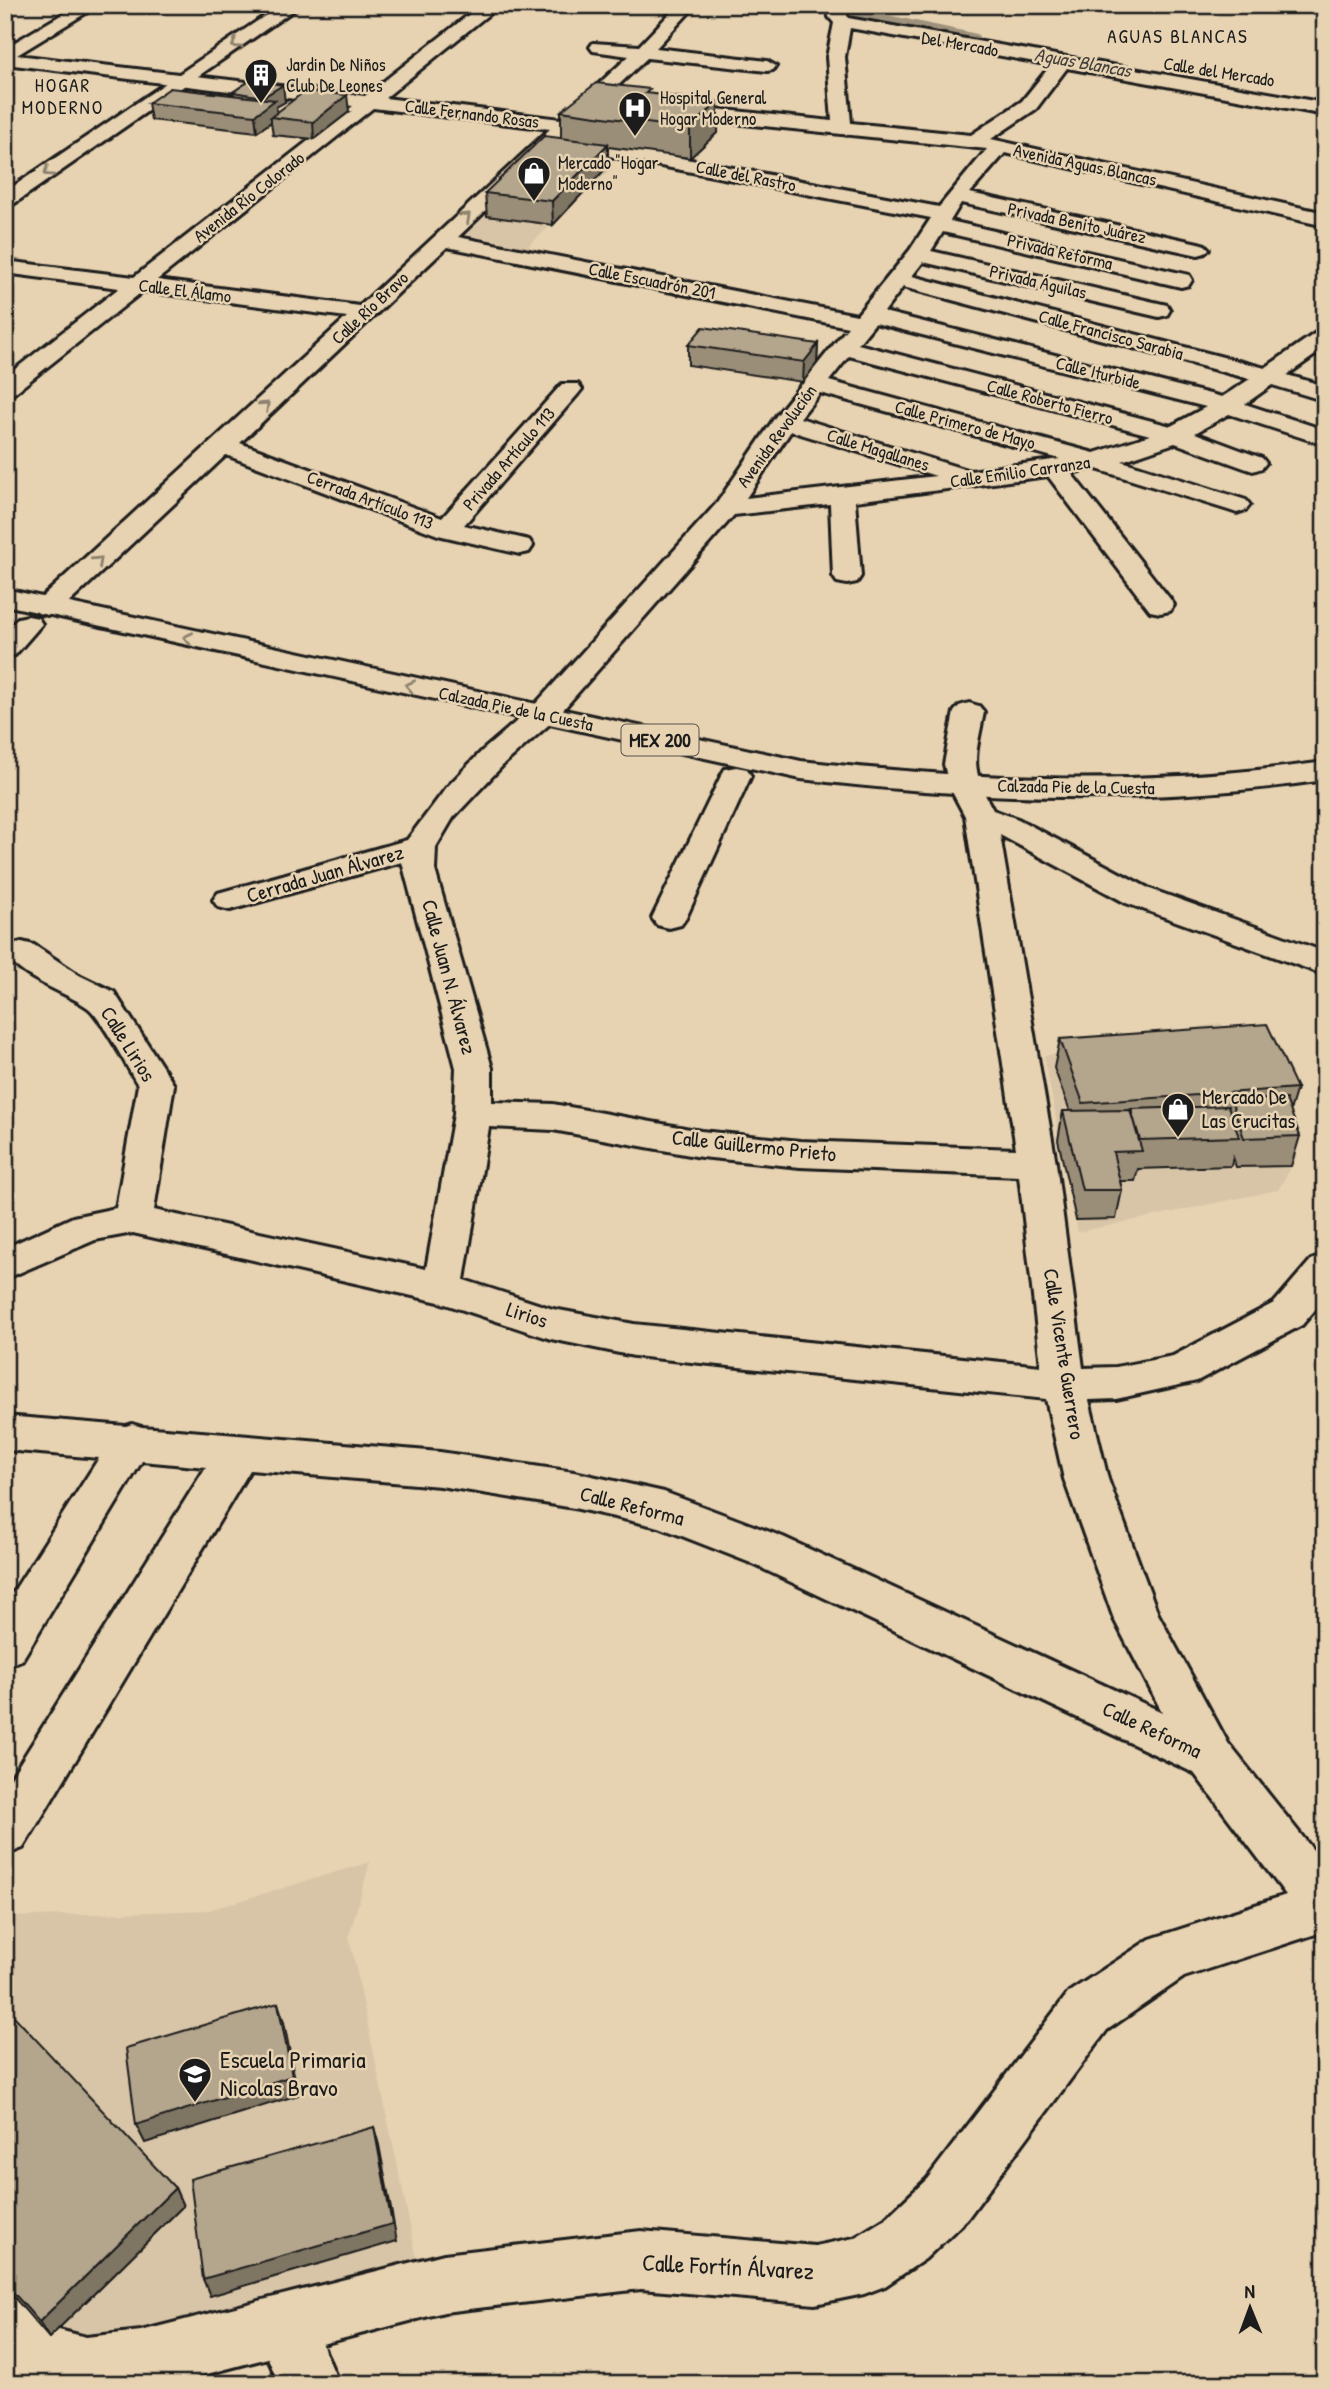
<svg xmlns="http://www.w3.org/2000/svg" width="1330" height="2389" font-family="'Patrick Hand',sans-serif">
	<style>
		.built { fill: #d8c5a7 }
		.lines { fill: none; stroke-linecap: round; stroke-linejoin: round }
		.river { fill: #9f927d; fill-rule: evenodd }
		.street-casing { stroke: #1c1c1c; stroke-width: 6 }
		.secondary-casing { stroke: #1c1c1c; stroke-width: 6 }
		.primary-casing { stroke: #1c1c1c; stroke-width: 6 }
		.street { fill: #e7d3b2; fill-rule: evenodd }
		.secondary { fill: #e7d3b2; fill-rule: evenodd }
		.primary { fill: #e7d3b2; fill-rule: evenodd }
		.wall { fill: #9b8e79; stroke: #1c1c1c; stroke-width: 2 }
		.shaded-wall { fill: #7e7463; stroke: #1c1c1c; stroke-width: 2 }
		.building { fill: #b4a58d; stroke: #1c1c1c; stroke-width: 2 }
		.oneway { stroke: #8c816e }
		.labels { text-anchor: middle; stroke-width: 5; stroke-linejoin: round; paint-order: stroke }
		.far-street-label { font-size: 18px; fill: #1c1c1c; stroke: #e7d3b2 }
		.far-poi-label { font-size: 18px; fill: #1c1c1c; stroke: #e7d3b2; text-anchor: start }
		.far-neighbourhood-label { font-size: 19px; letter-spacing: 2px; fill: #1c1c1c; stroke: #e7d3b2 }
		.far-water-label { font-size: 19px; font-style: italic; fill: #433f39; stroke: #e7d3b2 }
		.shield { fill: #e7d3b2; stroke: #595349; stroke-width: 2 }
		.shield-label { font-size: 19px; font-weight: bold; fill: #1c1c1c }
		.street-label { font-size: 21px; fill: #1c1c1c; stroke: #e7d3b2 }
		.poi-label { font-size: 21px; fill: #1c1c1c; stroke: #e7d3b2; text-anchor: start }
		.near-poi-label { font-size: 24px; fill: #1c1c1c; stroke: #e7d3b2; text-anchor: start }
		.near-street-label { font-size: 24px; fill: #1c1c1c; stroke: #e7d3b2 }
	</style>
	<rect width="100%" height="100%" fill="#e7d3b2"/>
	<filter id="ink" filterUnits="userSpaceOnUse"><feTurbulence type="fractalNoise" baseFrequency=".0143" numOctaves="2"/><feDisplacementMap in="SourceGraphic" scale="14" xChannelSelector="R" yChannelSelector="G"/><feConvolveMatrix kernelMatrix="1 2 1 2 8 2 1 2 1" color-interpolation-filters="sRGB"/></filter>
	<g filter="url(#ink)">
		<g class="built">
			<polygon points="542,157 614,166 522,252 454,240"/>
			<polygon points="1221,1023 1238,1044 1262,1052 1295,1119 1296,1159 1278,1190 1078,1232 1044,1056"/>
			<polygon points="370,1862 349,1936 420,2273 84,2358 5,2306 5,1917 209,1910"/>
		</g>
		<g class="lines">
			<polygon class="river" points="835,5 867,5 869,11 977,34 982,41 977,48 965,51 858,29 847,26 833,9"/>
			<defs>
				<g id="street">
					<path d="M78 5H99L17 55 365 96 481 5H500L385 98 561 119 629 56 593 51 590 47 593 43 639 46 678 5H696L656 48 767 61 776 66 773 70 767 71 647 58 565 136 939 207 987 149 666 116 657 110 666 104 832 121 827 57 834 23 829 17 828 5H844L848 18 1325 103V115L1067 68 1036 109 991 139 1325 213V226L1005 153 970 193 1198 243 1205 245 1209 249 1205 253 1198 255 961 203 950 221 1189 275 1192 280 1189 285 1181 287 943 232 931 251 1167 305 1170 310 1167 315 1159 317 923 262 912 276 1265 368 1317 332 1325 330V348L1287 375 1325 386V401L1272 385 1245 404 1325 430V445L1229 414 1195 433 1262 458 1266 463 1262 468 1253 471 1244 468 1175 443 1122 461 1246 500 1250 505 1246 510 1237 513 1228 510 1093 468 1071 473 1170 599 1174 605 1170 611 1160 613 1150 611 1048 476 855 501 861 576 857 582 847 584 837 582 833 576 830 504 734 515 553 721 504 764 453 818 436 847 435 870 492 1068V1102L553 1104 701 1131 800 1141 1016 1149 965 816 949 786 944 764 954 712 959 706 969 703 979 706 984 712C975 759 969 766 993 810L1018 819 1150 889 1325 952V975L1126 903 1000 835 1056 1163 1083 1368 1116 1367 1173 1356 1274 1303 1311 1260 1325 1255V1298L1302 1325 1197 1381 1116 1399 1089 1400 1108 1479 1158 1614 1228 1743 1325 1865V1931L1184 1977 1107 2030 967 2219 925 2259 885 2286 864 2294 815 2304 641 2289 444 2312 322 2344 339 2384H279L268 2358 169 2384H35L14 2375 5 2367V2296L26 2304 51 2328 86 2337 141 2331 444 2254 641 2231 815 2246 854 2238 885 2219 927 2179 1069 1992 1150 1939 1286 1895 1194 1773 751 1563 659 1527 574 1508 440 1486 250 1470 23 1848 5 1855V1787L206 1467 142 1461 22 1660 5 1666V1605L99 1458 5 1450V1416L126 1426 132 1424 142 1427 440 1452 574 1472 664 1492 783 1537 1162 1712 1114 1619 1064 1479 1046 1399 634 1356 551 1339 439 1302 133 1233 95 1240 5 1279V1248L73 1217 116 1208 138 1085C128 1069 100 1015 87 1007 64 991 19 978 5 953L10 945 22 942 34 945 79 975 114 992 174 1085 154 1210 426 1269 454 1114 456 1068 402 862 230 910 218 907 213 900 218 893 407 840 447 787 482 751 531 709 717 503 776 416 848 327 447 247 240 443 442 518 562 384H578L582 389 578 394 464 525 529 540 533 546 529 552 520 554 438 535 226 455 58 613 48 615 38 613 34 607 38 601 347 317 143 291 13 394 5 396V377L119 288 5 273V261L134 277 353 106 5 64V48ZM850 28 1051 65 1022 101 971 135 851 123 845 57ZM373 108 550 129 360 306 157 280ZM555 145 557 146 931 218 910 250 857 315 458 237ZM903 287 1250 379 1222 397 884 312ZM875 323 1206 407 1171 426 858 344ZM849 356 1150 435 1094 453 829 381ZM820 393 1060 459 970 471 800 418ZM791 431 936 476 746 498ZM489 1127 553 1130 701 1157 800 1167 1019 1176 1041 1366 634 1324 553 1309 464 1280Z"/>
					<polygon points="28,616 38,618 42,624 15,655 5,657 5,632 18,618"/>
					<polygon points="736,767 747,769 751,776 686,918 681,925 669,928 657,925 652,918 721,776 725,769"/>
				</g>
				<polygon id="secondary" points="281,5 301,5 12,205 5,207 5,192"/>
				<path id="primary" d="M5 589 801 761C980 781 1146 787 1325 762V780C1145 806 980 800 801 779L5 605Z"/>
			</defs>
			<use href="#street" class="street-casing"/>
			<use href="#secondary" class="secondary-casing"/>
			<use href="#primary" class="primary-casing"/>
			<use href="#street" class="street"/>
			<use href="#secondary" class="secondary"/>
			<use href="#primary" class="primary"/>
		</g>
		<g class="wall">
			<polygon points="251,80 285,102 276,107 277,113 349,112 314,139 273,135 271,122 257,132 151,120 148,103 234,95 233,92"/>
			<polygon points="650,94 718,132 690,158 608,147 608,166 553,225 487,216 485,193 561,138 561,111"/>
			<polygon points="818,344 817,363 803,382 688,365 688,345"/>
			<polygon points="1060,1039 1297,1088 1290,1111 1300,1136 1291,1166 1236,1167 1233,1157 1231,1166 1138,1169 1135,1181 1120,1181 1122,1190 1116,1219 1076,1220 1058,1140 1063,1111 1070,1111 1054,1068"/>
			<polygon points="5,2022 175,2188 183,2206 49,2338 5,2287"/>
		</g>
		<g class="shaded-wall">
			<polygon points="283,85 285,102 276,107 277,117 271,117 271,122 257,132 255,115 264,108 263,97"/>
			<polygon points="347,95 349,112 314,139 313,122"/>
			<polygon points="718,102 718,132 690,158 690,129"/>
			<polygon points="608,144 608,166 553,225 552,201"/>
			<polygon points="818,344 817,363 803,382 804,362"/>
			<polygon points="278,2003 284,2022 298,2095 145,2143 136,2125"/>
			<polygon points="374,2127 379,2145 397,2241 210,2296 203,2279"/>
			<polygon points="175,2188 183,2206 49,2338 39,2322"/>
		</g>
		<g class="building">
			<polygon points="251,80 283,85 263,97 233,92"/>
			<polygon points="596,83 650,89 646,93 718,102 690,129 561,111"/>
			<polygon points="170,88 275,100 255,115 148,103"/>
			<polygon points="305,91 347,95 313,122 271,117"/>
			<polygon points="544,136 608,144 552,201 485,193"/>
			<polygon points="703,327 818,344 804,362 688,345"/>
			<polygon points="1267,1024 1297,1088 1083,1103 1060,1039"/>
			<polygon points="1286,1099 1300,1136 1244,1138 1231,1100"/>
			<polygon points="1228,1106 1239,1137 1140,1140 1131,1109"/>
			<polygon points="1130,1110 1142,1151 1113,1152 1122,1190 1082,1190 1063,1111"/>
			<polygon points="278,2003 292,2076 136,2125 126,2048"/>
			<polygon points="13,2015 175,2188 39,2322 5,2283 5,2022"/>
			<polygon points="374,2127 392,2224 203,2279 190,2179"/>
		</g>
		<defs><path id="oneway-chevron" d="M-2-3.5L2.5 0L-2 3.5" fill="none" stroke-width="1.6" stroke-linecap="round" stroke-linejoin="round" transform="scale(1.75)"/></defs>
		<g class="oneway">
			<use href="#oneway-chevron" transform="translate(236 44) rotate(146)"/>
			<use href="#oneway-chevron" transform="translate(48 172) rotate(146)"/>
			<use href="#oneway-chevron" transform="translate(466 217) rotate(-43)"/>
			<use href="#oneway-chevron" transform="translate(265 406) rotate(-43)"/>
			<use href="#oneway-chevron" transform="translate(98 561) rotate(-43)"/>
			<use href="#oneway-chevron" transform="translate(188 638) rotate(-168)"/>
			<use href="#oneway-chevron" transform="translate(410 686) rotate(-168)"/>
		</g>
	</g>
	<defs>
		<symbol id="building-pin" viewBox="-11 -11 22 30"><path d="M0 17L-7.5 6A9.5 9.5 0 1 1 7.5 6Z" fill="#1c1c1c" stroke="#e7d3b2"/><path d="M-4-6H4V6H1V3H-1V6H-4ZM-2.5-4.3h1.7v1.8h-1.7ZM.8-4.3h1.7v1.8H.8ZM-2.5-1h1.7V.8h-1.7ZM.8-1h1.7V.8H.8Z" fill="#fff"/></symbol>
		<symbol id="hospital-pin" viewBox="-11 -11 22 30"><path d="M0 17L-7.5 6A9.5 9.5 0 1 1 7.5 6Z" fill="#1c1c1c" stroke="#e7d3b2"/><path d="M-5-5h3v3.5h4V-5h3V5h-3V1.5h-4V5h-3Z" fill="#fff"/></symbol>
		<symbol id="shop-pin" viewBox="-11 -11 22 30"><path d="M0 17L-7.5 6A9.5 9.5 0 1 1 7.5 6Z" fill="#1c1c1c" stroke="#e7d3b2"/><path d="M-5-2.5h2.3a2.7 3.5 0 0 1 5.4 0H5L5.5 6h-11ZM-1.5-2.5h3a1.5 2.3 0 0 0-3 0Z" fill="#fff"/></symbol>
		<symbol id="school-pin" viewBox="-11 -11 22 30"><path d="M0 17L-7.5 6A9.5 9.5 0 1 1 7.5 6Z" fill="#1c1c1c" stroke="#e7d3b2"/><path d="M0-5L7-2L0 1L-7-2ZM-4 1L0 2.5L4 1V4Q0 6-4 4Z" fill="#fff"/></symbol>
	</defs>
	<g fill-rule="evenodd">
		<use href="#building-pin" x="242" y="56" width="38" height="52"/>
		<use href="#hospital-pin" x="616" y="89" width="38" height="52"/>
		<use href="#shop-pin" x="515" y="154" width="38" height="52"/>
		<use href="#shop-pin" x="1159" y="1090" width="38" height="52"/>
		<use href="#school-pin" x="176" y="2055" width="38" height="52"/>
	</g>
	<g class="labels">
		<g class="far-street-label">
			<text transform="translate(960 44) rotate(10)" y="6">Del Mercado</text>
			<text transform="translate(1219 72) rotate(9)" y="6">Calle del Mercado</text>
			<text transform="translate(472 114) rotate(7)" y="6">Calle Fernando Rosas</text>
			<text transform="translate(1085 165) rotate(12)" y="6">Avenida Aguas Blancas</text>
			<text transform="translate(746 176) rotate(11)" y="6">Calle del Rastro</text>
			<text transform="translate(249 197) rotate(-38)" y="6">Avenida Río Colorado</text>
			<text transform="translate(1077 223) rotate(12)" y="6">Privada Benito Juárez</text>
			<text transform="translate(1060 252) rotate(13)" y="6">Privada Reforma</text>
			<text transform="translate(652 281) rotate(11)" y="6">Calle Escuadrón 201</text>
			<text transform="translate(1038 282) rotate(13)" y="6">Privada Águilas</text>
			<text transform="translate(185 291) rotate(7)" y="6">Calle El Álamo</text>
			<text transform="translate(370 308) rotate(-43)" y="6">Calle Río Bravo</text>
			<text transform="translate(1111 335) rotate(15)" y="6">Calle Francisco Sarabia</text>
			<text transform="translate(1098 373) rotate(14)" y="6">Calle Iturbide</text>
			<text transform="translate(1050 402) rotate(15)" y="6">Calle Roberto Fierro</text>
			<text transform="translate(965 425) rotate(15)" y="6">Calle Primero de Mayo</text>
			<text transform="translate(777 436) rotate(-54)" y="6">Avenida Revolución</text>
			<text transform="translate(878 450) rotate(17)" y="6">Calle Magallanes</text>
			<text transform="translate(509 459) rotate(-49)" y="6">Privada Artículo 113</text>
			<text transform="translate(1020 472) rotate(-8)" y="6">Calle Emilio Carranza</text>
			<text transform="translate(370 500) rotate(21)" y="6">Cerrada Artículo 113</text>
			<text transform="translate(516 709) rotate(12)" y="6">Calzada Pie de la Cuesta</text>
			<text transform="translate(1076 787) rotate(1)" y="6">Calzada Pie de la Cuesta</text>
		</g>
		<g class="far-poi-label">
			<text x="286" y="71">Jardin De Niños<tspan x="286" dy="21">Club De Leones</tspan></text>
			<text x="660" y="104">Hospital General<tspan x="660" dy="21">Hogar Moderno</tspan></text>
			<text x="558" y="169">Mercado "Hogar<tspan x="558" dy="21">Moderno"</tspan></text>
		</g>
		<g class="far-neighbourhood-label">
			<text x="1178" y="43">AGUAS BLANCAS</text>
			<text x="63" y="92">HOGAR<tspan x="63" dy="22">MODERNO</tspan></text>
		</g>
		<g class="far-water-label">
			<text transform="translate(1083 62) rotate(10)" y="7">Aguas Blancas</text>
		</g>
		<rect class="shield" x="621.5" y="724.5" width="77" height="31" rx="5"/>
		<g class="shield-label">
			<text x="660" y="747">MEX 200</text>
		</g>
		<g class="street-label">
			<text transform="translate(325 874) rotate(-16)" y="7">Cerrada Juan Álvarez</text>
			<text transform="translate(449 977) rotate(75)" y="7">Calle Juan N. Álvarez</text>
			<text transform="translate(128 1044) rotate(58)" y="7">Calle Lirios</text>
			<text transform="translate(754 1146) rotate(6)" y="7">Calle Guillermo Prieto</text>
			<text transform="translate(527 1315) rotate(18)" y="7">Lirios</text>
			<text transform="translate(1064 1354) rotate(81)" y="7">Calle Vicente Guerrero</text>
			<text transform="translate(632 1506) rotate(14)" y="7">Calle Reforma</text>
			<text transform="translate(1152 1730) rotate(25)" y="7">Calle Reforma</text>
		</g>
		<g class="poi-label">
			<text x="1202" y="1104">Mercado De<tspan x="1202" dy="24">Las Crucitas</tspan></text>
		</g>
		<g class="near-poi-label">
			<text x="220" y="2068">Escuela Primaria<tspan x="220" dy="28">Nicolas Bravo</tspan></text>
		</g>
		<g class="near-street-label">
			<text transform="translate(728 2267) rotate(3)" y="8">Calle Fortín Álvarez</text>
		</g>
	</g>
	<rect width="1330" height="2389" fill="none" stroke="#e7d3b2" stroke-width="28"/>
	<rect x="14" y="14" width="1302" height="2361" fill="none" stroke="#1c1c1c" stroke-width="2.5" filter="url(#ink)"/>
	<g transform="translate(1250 2308) rotate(359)" stroke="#e7d3b2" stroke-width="5" paint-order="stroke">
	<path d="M0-5L12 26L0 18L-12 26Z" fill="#1c1c1c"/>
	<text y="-10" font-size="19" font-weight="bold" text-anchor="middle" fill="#1c1c1c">N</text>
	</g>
</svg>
